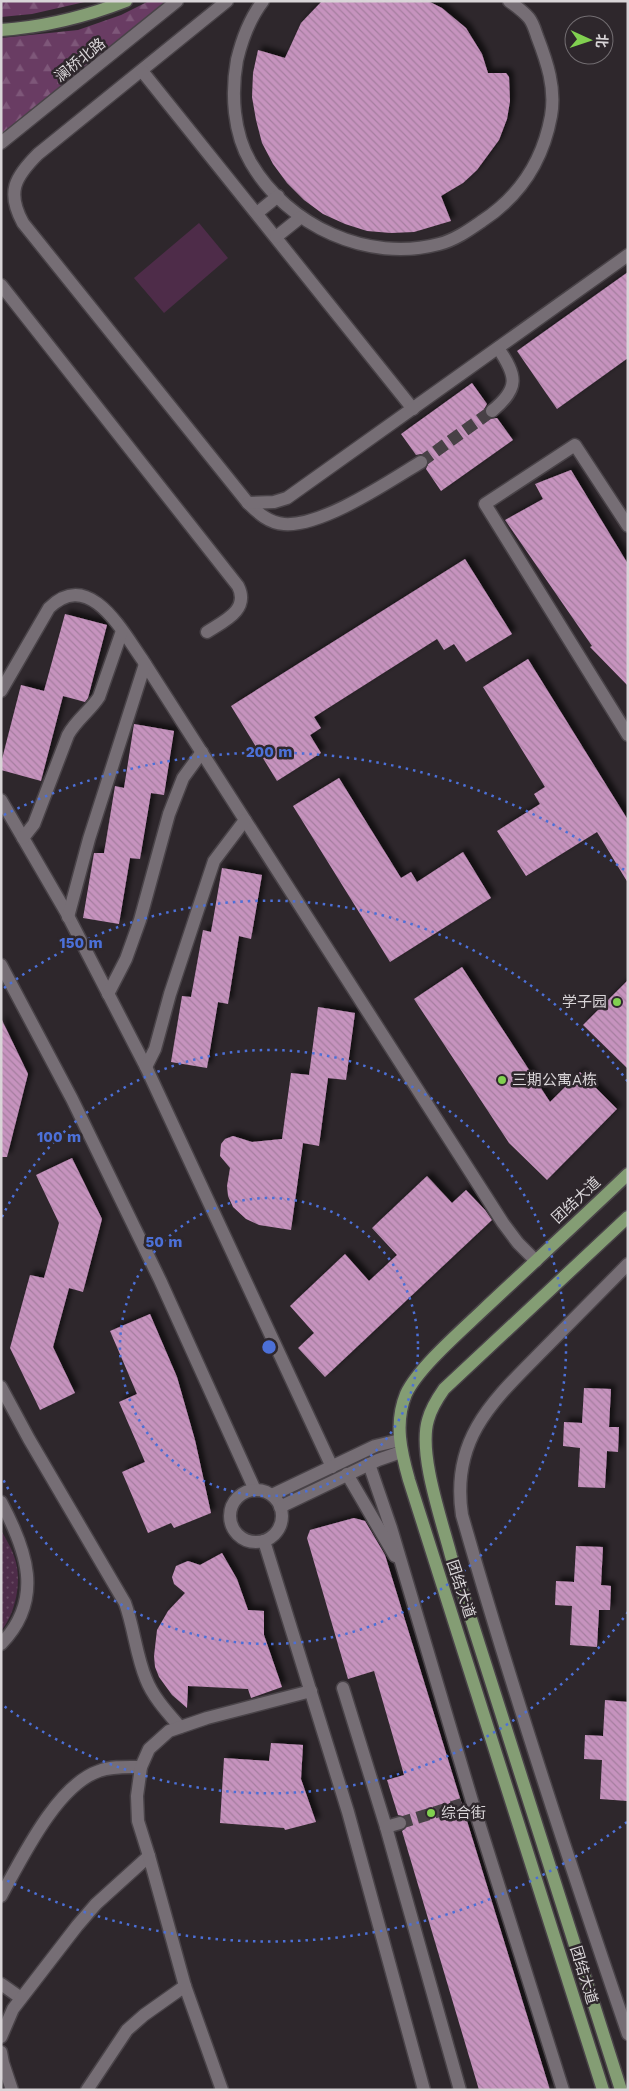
<svg xmlns="http://www.w3.org/2000/svg" width="629" height="2091" font-family="'Work Sans','Noto Sans SC',sans-serif">
	<style>
		.forest { fill: url(#forest-firs) }
		.park { fill: url(#park-dots) }
		.pitch { fill: #4e2c49 }
		.building { fill: url(#building-back-hatch); filter: url(#shadow) }
		.lines { fill: none; stroke-linecap: round; stroke-linejoin: round }
		.minor-tunnel { stroke: #484146; stroke-width: 12; stroke-dasharray: 12 6; stroke-linecap: butt }
		.minor-casing { stroke: #494348; stroke-width: 15 }
		.major-casing { stroke: #494348; stroke-width: 15 }
		.minor { stroke: #766e75; stroke-width: 12 }
		.major { stroke: #849d74; stroke-width: 12 }
		.ring { fill: none; stroke: #4c70d8; stroke-width: 2.5; stroke-dasharray: 2.5 5 }
		.poi-dot { fill: #81d050; stroke: #2e272c; stroke-width: 2 }
		.labels { text-anchor: middle; stroke-width: 5; stroke-linejoin: round; paint-order: stroke }
		.street-label { font-size: 15px; fill: #d9d5d8; stroke: #2e272c }
		.poi-label { font-size: 15px; fill: #d9d5d8; stroke: #2e272c; text-anchor: start }
		.centre { fill: #4c70d8; stroke: #2e272c; stroke-width: 2.5 }
		.ring-label { font-size: 15px; text-anchor: middle; font-weight: bold; fill: #4c70d8; stroke: #2e272c; stroke-width: 5; stroke-linejoin: round; paint-order: stroke }
	</style>
	<defs>
		<pattern id="forest-firs" width="22" height="20" patternUnits="userSpaceOnUse" patternTransform="scale(1.25)"><rect width="22" height="20" fill="#693c63"/><path d="M5 1l3.5 6h-7zM16 11l3.5 6h-7z" fill="#7e5779"/></pattern>
		<pattern id="park-dots" width="8" height="8" patternUnits="userSpaceOnUse" patternTransform="scale(1.25)"><rect width="8" height="8" fill="#4e2c49"/><path d="M2 2h.1M6 6h.1" fill="none" stroke="#674a62" stroke-width="1.8" stroke-linecap="round"/></pattern>
		<pattern id="building-back-hatch" width="6" height="6" patternUnits="userSpaceOnUse" patternTransform="scale(1.25)"><rect width="6" height="6" fill="#c693be"/><path d="M-1 5l2 2M0 0l6 6M5-1l2 2" fill="none" stroke="#a57e9f"/></pattern>
		<filter id="shadow"><feDropShadow dx="4.5" dy="-4.5" stdDeviation="2.5" flood-color="#0009"/></filter>
	</defs>
	<rect width="100%" height="100%" fill="#2e272c"/>
	<g class="forest">
		<polygon points="1,1 89,1 32,14 1,17"/>
		<polygon points="149,1 169,1 1,139 1,38 78,30 121,15"/>
	</g>
	<path class="park" d="M1 1530C6 1539 12 1549 15 1559 22 1581 16 1613 1 1631Z"/>
	<polygon class="pitch" points="199,223 228,258 164,313 134,278"/>
	<g class="building">
		<polygon points="322,1 428,1 442,8 466,28 482,54 488,73 506,73 509,77 510,101 507,119 499,140 477,170 463,183 441,196 451,221 414,232 391,233 367,231 345,224 323,214 304,200 287,183 273,164 262,143 256,120 252,97 253,73 258,50 285,58 301,23"/>
		<polygon points="628,272 628,358 557,409 517,351"/>
		<polygon points="472,383 487,404 484,409 486,416 490,419 497,418 513,440 441,491 426,469 429,462 428,457 421,454 416,455 401,434"/>
		<polygon points="571,470 628,564 628,686 590,647 592,646 505,520 543,499 535,484"/>
		<polygon points="465,559 512,634 466,662 454,644 444,650 437,639 314,717 321,728 310,735 321,753 277,781 231,706"/>
		<polygon points="65,614 107,625 88,698 85,702 63,696 41,781 1,770 1,763 21,685 44,691"/>
		<polygon points="528,659 628,820 628,883 597,832 526,876 497,831 540,804 534,794 545,787 483,687"/>
		<polygon points="134,724 174,731 164,795 151,793 140,859 130,858 119,924 83,918 94,853 104,853 115,786 124,788"/>
		<polygon points="339,778 401,878 411,872 417,882 463,852 491,898 390,962 293,806"/>
		<polygon points="222,868 262,875 251,939 239,936 228,1004 218,1002 207,1068 171,1062 182,996 191,997 203,930 211,932"/>
		<polygon points="462,967 550,1102 580,1072 617,1109 547,1180 509,1143 414,999"/>
		<polygon points="628,980 628,1069 583,1025"/>
		<polygon points="318,1007 355,1013 346,1080 328,1078 319,1146 303,1143 291,1230 259,1225 246,1219 233,1207 228,1196 227,1186 230,1168 220,1156 221,1144 225,1139 233,1136 252,1142 282,1139 291,1073 309,1075"/>
		<polygon points="1,1018 28,1074 7,1157 1,1157"/>
		<polygon points="72,1158 102,1219 83,1292 69,1288 53,1347 75,1393 40,1410 10,1348 30,1275 44,1278 59,1223 36,1175"/>
		<polygon points="427,1176 452,1203 466,1190 485,1210 492,1220 325,1377 298,1348 314,1333 290,1306 345,1254 369,1281 397,1255 372,1228"/>
		<polygon points="150,1314 177,1377 195,1440 211,1513 174,1528 171,1523 148,1533 122,1472 145,1462 119,1402 137,1394 110,1331"/>
		<polygon points="584,1388 611,1389 609,1427 619,1427 618,1452 607,1451 605,1488 578,1487 580,1448 563,1446 564,1422 582,1423"/>
		<polygon points="354,1518 365,1521 385,1555 550,2090 479,2090 402,1831 406,1828 408,1821 405,1817 398,1815 387,1780 404,1775 374,1671 348,1679 307,1538 310,1530"/>
		<polygon points="576,1546 603,1547 601,1585 611,1586 610,1610 599,1610 597,1647 570,1645 572,1606 555,1605 556,1581 574,1582"/>
		<polygon points="222,1553 237,1579 248,1610 264,1611 264,1635 282,1687 251,1698 248,1689 188,1686 187,1708 172,1695 159,1677 155,1667 154,1656 157,1630 168,1611 185,1593 174,1584 172,1577 176,1566 188,1561 200,1565"/>
		<polygon points="605,1700 628,1702 627,1801 600,1799 602,1760 584,1759 585,1735 603,1736"/>
		<polygon points="271,1743 303,1745 301,1779 316,1822 285,1830 284,1828 220,1823 224,1758 269,1761"/>
	</g>
	<g class="lines">
		<g class="minor-tunnel">
			<polyline points="421,462 492,411"/>
			<polyline points="400,1823 462,1804"/>
		</g>
		<defs>
			<g id="minor">
				<path d="M227 1 38 154C15 177 6 192 23 223L248 503C258 513 269 523 284 524 322 527 388 482 421 462"/>
				<path d="M263 1C250 18 242 39 237 60 231 93 233 133 251 163 288 226 368 263 439 244 455 240 469 230 482 221 520 196 543 160 551 116 556 88 547 62 537 36 535 30 533 23 529 18 524 12 516 6 509 1"/>
				<polyline points="142,71 413,409"/>
				<polyline points="1,143 177,1"/>
				<polyline points="257,213 278,196"/>
				<polyline points="276,237 301,217"/>
				<path d="M1 285 238 586C250 610 224 621 207 632"/>
				<path d="M492 411C520 388 517 376 498 348"/>
				<polyline points="248,503 274,502 287,498 628,255"/>
				<polyline points="628,526 575,445 485,504 628,735"/>
				<path d="M1 691 49 608C89 569 121 629 142 659L503 1223 518 1243 536 1261"/>
				<polyline points="1,800 66,912 146,1067 332,1467"/>
				<path d="M23 838 34 824 68 735C76 720 90 711 99 697L122 631"/>
				<polyline points="68,917 89,839 145,664"/>
				<polyline points="1,965 72,1099 160,1280 255,1490"/>
				<polyline points="108,994 126,959 140,920 169,814 183,778 202,752"/>
				<polyline points="146,1067 155,1049 170,994 214,861 245,820"/>
				<path d="M628 1264C601 1291 574 1319 547 1346 496 1398 450 1436 462 1515 512 1690 569 1862 628 2034"/>
				<path d="M1 1387 29 1439 125 1603C134 1628 136 1655 146 1679 153 1697 167 1712 180 1727"/>
				<polyline points="369,1464 391,1528 472,1801 563,2090"/>
				<polyline points="347,1474 395,1556"/>
				<circle cx="256" cy="1516" r="26"/>
				<polyline points="272,1495 375,1446 400,1440"/>
				<path d="M1 1502C26 1549 45 1599 1 1644"/>
				<polyline points="280,1507 378,1460 401,1452"/>
				<polyline points="264,1541 348,1812 424,2090"/>
				<polyline points="343,1688 386,1827 460,2090"/>
				<polyline points="386,1827 400,1823"/>
				<path d="M1 1896C22 1858 57 1785 99 1771 112 1766 127 1767 141 1767"/>
				<polyline points="1,1984 21,1998"/>
				<polyline points="1,2037 13,2009 77,1926 96,1904 149,1856"/>
				<polyline points="1,2052 3,2063 12,2090"/>
				<polyline points="87,2090 127,2030 144,2015 185,1986"/>
				<polyline points="222,2090 185,1986 149,1856 138,1821 137,1796 141,1767 149,1749 169,1731 207,1718 311,1691"/>
			</g>
			<g id="major">
				<path d="M1 30C45 27 85 17 126 1"/>
				<path d="M603 2090 409 1480C401 1452 394 1423 406 1394 418 1368 461 1331 483 1310 531 1265 580 1220 628 1174"/>
				<path d="M621 2090 451 1556C442 1521 418 1454 428 1420 431 1408 437 1399 444 1389L628 1217"/>
			</g>
		</defs>
		<use href="#minor" class="minor-casing"/>
		<use href="#major" class="major-casing"/>
		<use href="#minor" class="minor"/>
		<use href="#major" class="major"/>
	</g>
	<g class="ring">
		<circle cx="269" cy="1347" r="149"/>
		<path d="M2 1217A297 297 0 1 1 2 1477"/>
		<path d="M628 1612A446 446 0 0 1 4 1706M4 988A446 446 0 0 1 628 1082"/>
		<path d="M627 1822A595 595 0 0 1 4 1879M4 815A595 595 0 0 1 627 872"/>
	</g>
	<g class="poi-dot">
		<circle cx="617" cy="1002" r="5"/>
		<circle cx="502" cy="1080" r="5"/>
		<circle cx="431" cy="1813" r="5"/>
	</g>
	<g class="labels">
		<g class="street-label">
			<text transform="translate(80 60) rotate(-39)" y="5">澜桥北路</text>
			<text transform="translate(576 1200) rotate(-43)" y="5">团结大道</text>
			<text transform="translate(461 1589) rotate(72)" y="5">团结大道</text>
			<text transform="translate(584 1975) rotate(73)" y="5">团结大道</text>
		</g>
		<g class="poi-label">
			<text x="607" y="1007" text-anchor="end">学子园</text>
			<text x="512" y="1085">三期公寓A栋</text>
			<text x="441" y="1818">综合街</text>
		</g>
	</g>
	<circle cx="269" cy="1347" r="8" class="centre"/>
	<g class="ring-label">
		<text x="269" y="757">200 m</text>
		<text x="81" y="948">150 m</text>
		<text x="59" y="1142">100 m</text>
		<text x="164" y="1247">50 m</text>
	</g>
	<rect width="629" height="2091" fill="none" stroke="#d9d5d8" stroke-width="5"/>
	<g transform="translate(589 40) rotate(93)"><circle r="24" fill="#2e272c" stroke="#726d71"/>
	<path d="M0-4L9 19L0 12L-9 19Z" fill="#81d050"/>
	<text y="-8" font-size="14" font-weight="bold" text-anchor="middle" fill="#d9d5d8">北</text>
	</g>
</svg>
